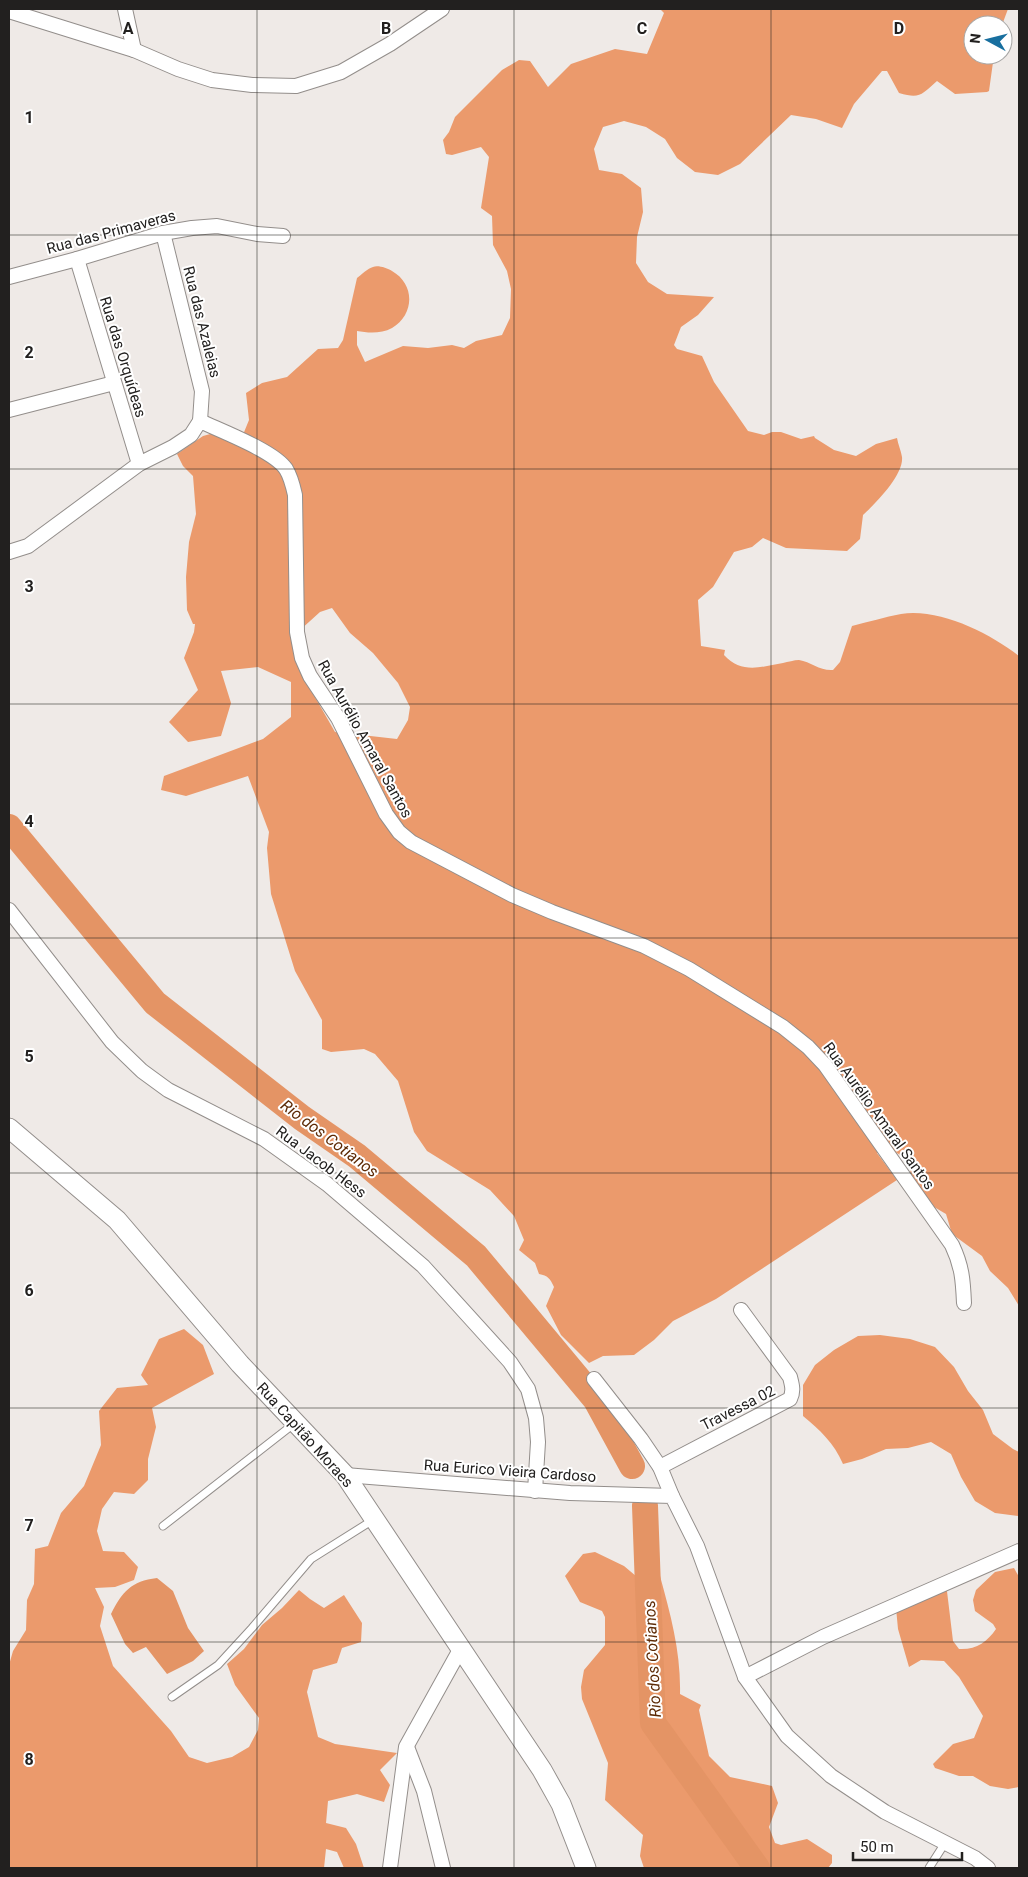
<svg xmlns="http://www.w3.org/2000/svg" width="1028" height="1877" font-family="Roboto,sans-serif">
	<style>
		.forest { fill: #eb9a6c; fill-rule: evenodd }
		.water { fill: #e49465 }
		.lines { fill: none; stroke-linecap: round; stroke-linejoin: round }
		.river { stroke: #e49465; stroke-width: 26 }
		.lane-casing { stroke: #938e8b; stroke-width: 9 }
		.street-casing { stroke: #938e8b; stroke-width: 16 }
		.secondary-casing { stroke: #938e8b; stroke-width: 21 }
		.lane { stroke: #fff; stroke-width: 7 }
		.street { stroke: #fff; stroke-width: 14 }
		.secondary { stroke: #fff; stroke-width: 19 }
		.grid { fill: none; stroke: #22201f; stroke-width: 1; stroke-opacity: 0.55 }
		.labels { text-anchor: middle; stroke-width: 4; stroke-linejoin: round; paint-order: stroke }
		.street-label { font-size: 15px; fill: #22201f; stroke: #fff }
		.water-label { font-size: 16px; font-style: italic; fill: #5d2a05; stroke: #fff }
		.grid-label { font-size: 16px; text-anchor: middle; font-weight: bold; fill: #22201f; stroke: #fff; stroke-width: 4; stroke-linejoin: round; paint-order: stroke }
	</style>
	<rect width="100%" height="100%" fill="#efeae7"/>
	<g class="forest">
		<path d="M660 9H1008L1002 25H973V55H994L989 91 987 92 955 94 937 81C921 95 920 99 899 93L887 71H882L854 104 842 128 816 119 791 115 740 164 718 175 695 172 677 158 665 139 646 127 624 121 603 127 594 149 599 170 622 174 641 188 643 212 637 237 636 263 648 282 667 294 714 297 698 315 681 327 674 345 677 349 702 356 714 382 748 431 764 435 772 432H781L801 439 814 436 815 438 834 450 856 456 876 444 897 438C898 444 901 451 902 457 904 475 875 504 863 515L860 539 847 551 786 548 763 538 752 547 734 552 713 587 698 600 701 646 725 650 724 655C741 674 761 667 783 663 788 662 794 660 799 660 811 662 820 671 833 670L840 662 852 626C868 622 885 617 901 614 940 608 989 633 1019 656V1306L1008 1288 990 1271 982 1256 952 1234 946 1214 929 1204 912 1186 909 1160 890 1149 877 1153 897 1180 716 1299 673 1321 654 1340 634 1355 603 1356 589 1363 561 1335 546 1306 554 1287C550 1278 548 1276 539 1274L535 1263 519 1250 524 1240 514 1216 490 1190 427 1151 414 1132 398 1081 375 1054 364 1049 331 1052 322 1049V1020L295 971 271 894 267 848 269 832 248 776 186 796 161 790 164 776 263 739 291 717V682L258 667 221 671 231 703 221 736 188 742 169 722 198 690 184 658 194 632 195 624H193L187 610 186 577 189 542 196 514 193 476 183 466 177 454 203 436 214 433 234 444 240 442 249 420 246 393 262 383 287 377 318 349 338 348 343 340 357 278C361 275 368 268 373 267 378 265 387 268 392 271 415 284 415 314 392 328 381 334 368 333 357 331V345L365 362 403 346 428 348 452 345 464 348 476 341 502 335 510 318 511 289 507 271 493 245 492 216 481 208 489 157 481 147 452 155 446 154 443 140 449 132 455 117 502 70 519 60 530 61 548 87 571 64 615 49 647 54 664 13ZM332 608 350 633 373 653 398 683 410 707 408 720 397 739 335 732 300 671 294 649 299 631 320 612Z"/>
		<polygon points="184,1329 203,1345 214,1374 152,1408 156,1427 148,1459 148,1480 134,1494 114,1492 102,1509 97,1531 103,1551 124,1552 138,1567 134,1580 115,1587 95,1588 104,1607 100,1626 113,1666 171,1731 189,1757 207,1763 232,1757 249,1747 258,1730 259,1718 235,1685 227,1664 244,1649 262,1625 282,1608 299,1590 310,1599 324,1608 344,1595 362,1623 361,1642 342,1648 337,1663 313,1670 307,1692 318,1737 335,1744 397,1753 380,1770 390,1785 384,1802 357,1794 328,1801 326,1823 346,1828 356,1844 364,1868 344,1868 337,1852 326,1849 324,1868 9,1868 9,1665 13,1651 26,1630 27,1600 34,1584 35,1549 48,1546 61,1513 84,1486 101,1445 99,1411 117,1388 148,1385 141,1375 159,1339"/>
		<path d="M880 1335 910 1339 935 1347 954 1367 968 1391 983 1410 993 1434 1013 1449 1019 1452V1516L995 1513 975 1501 961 1477 951 1454 931 1442 908 1448 886 1449 862 1459 843 1464C834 1443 820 1430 803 1416V1385L815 1365 834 1350 858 1336Z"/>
		<path d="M595 1552 624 1566 649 1587 660 1576C671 1616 681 1653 680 1694L701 1705 699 1710 709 1756 730 1777 772 1786 778 1803 769 1827 775 1843 781 1845 807 1839 832 1855V1863L828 1868H644L640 1856 643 1835 605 1800 608 1763 582 1699 581 1687 584 1670 605 1645V1617L602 1611 580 1602 565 1576 583 1554Z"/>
		<path d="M1014 1568 1019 1577V1787L1008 1789 990 1786 973 1776H959L935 1768 933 1764 953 1744 974 1738 983 1716 959 1677 944 1661 921 1660 909 1667 898 1629 896 1608 946 1583 953 1641 959 1649C976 1650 987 1642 996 1629L993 1624 975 1611 973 1600 976 1590 995 1572Z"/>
	</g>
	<path class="water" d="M157 1578 173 1591 188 1628 204 1651 193 1661 167 1674 146 1647 133 1653 125 1644 111 1614C122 1592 131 1581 157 1578Z"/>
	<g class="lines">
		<g class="river">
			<polyline points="9,827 155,1003 302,1118 357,1156 476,1256 596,1400 632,1466"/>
			<polyline points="645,1506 653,1723 757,1868"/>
		</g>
		<defs>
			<g id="lane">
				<polyline points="163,1526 295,1423"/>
				<polyline points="172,1697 218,1665 252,1628 311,1559 373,1520"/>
				<polyline points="929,1868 945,1843"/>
			</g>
			<g id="street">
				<polyline points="125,9 134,50"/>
				<polyline points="9,11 134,50 178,69 212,80 252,85 296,86 341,72 390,44 442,9"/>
				<polyline points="163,233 202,391 200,421"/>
				<polyline points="77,259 139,464"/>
				<polyline points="9,277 77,259 163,233 192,228 217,226 257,234 283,236"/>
				<polyline points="9,410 114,383"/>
				<path d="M9 552 28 546 139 464 173 447 191 435 200 421C221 431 274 451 286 469 291 477 293 486 295 495L297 632 302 658 310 676 338 718 386 814 399 832 411 842 512 895 552 912 644 946 689 969 783 1027 808 1047 825 1065 952 1245C962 1266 963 1280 964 1303"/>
				<polyline points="9,910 112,1042 142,1071 168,1090 264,1139 327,1184 423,1266 510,1362 528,1389 536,1418 538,1442 535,1491"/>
				<polyline points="594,1379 641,1439 660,1467 672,1496"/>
				<path d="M660 1467 790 1399C794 1391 792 1385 790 1377L741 1310"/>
				<polyline points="345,1475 570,1493 672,1496 697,1546 745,1677 787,1736 831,1776 885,1812 975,1858 988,1868"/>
				<polyline points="745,1677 823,1637 1019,1551"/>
				<polyline points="407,1747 424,1791 443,1868"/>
				<polyline points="390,1868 406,1747 461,1648"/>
			</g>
			<polyline id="secondary" points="9,1128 117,1220 240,1364 345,1475 542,1770 561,1804 586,1868"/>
		</defs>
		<use href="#lane" class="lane-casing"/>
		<use href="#street" class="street-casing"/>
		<use href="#secondary" class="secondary-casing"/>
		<use href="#lane" class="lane"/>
		<use href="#street" class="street"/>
		<use href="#secondary" class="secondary"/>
	</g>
	<path class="grid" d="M257 9V1868M514 9V1868M771 9V1868M9 235H1019M9 469H1019M9 704H1019M9 938H1019M9 1173H1019M9 1408H1019M9 1642H1019"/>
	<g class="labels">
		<g class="street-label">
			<text transform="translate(111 232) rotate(-15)" y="5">Rua das Primaveras</text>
			<text transform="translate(202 322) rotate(76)" y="5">Rua das Azaleias</text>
			<text transform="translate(123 357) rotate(73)" y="5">Rua das Orquídeas</text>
			<text transform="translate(365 739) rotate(61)" y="5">Rua Aurélio Amaral Santos</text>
			<text transform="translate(879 1116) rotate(54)" y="5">Rua Aurélio Amaral Santos</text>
			<text transform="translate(321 1162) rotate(37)" y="5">Rua Jacob Hess</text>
			<text transform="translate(738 1408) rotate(-27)" y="5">Travessa 02</text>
			<text transform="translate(305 1435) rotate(48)" y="5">Rua Capitão Moraes</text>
			<text transform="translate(510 1471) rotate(4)" y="5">Rua Eurico Vieira Cardoso</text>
		</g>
		<g class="water-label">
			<text transform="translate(330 1138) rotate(37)" y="6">Rio dos Cotianos</text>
			<text transform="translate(652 1659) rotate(-93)" y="6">Rio dos Cotianos</text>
		</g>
	</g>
	<g class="grid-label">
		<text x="128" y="34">A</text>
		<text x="386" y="34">B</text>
		<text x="642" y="34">C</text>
		<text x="899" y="34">D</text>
		<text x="29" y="123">1</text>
		<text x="29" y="358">2</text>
		<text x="29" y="592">3</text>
		<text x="29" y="827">4</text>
		<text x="29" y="1062">5</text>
		<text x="29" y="1296">6</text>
		<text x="29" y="1531">7</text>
		<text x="29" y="1765">8</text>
	</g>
	<rect width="1028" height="1877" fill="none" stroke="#22201f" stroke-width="20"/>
	<g transform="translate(988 40) rotate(277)"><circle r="24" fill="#ffffff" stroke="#a7a6a5"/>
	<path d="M0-4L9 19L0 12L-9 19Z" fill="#186f9f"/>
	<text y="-8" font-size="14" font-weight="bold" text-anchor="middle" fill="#22201f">N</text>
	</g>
	<path d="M853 1852v8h109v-8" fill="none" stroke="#22201f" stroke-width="2.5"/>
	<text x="860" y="1852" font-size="15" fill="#22201f" stroke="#ffffff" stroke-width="4" paint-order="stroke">50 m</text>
</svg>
